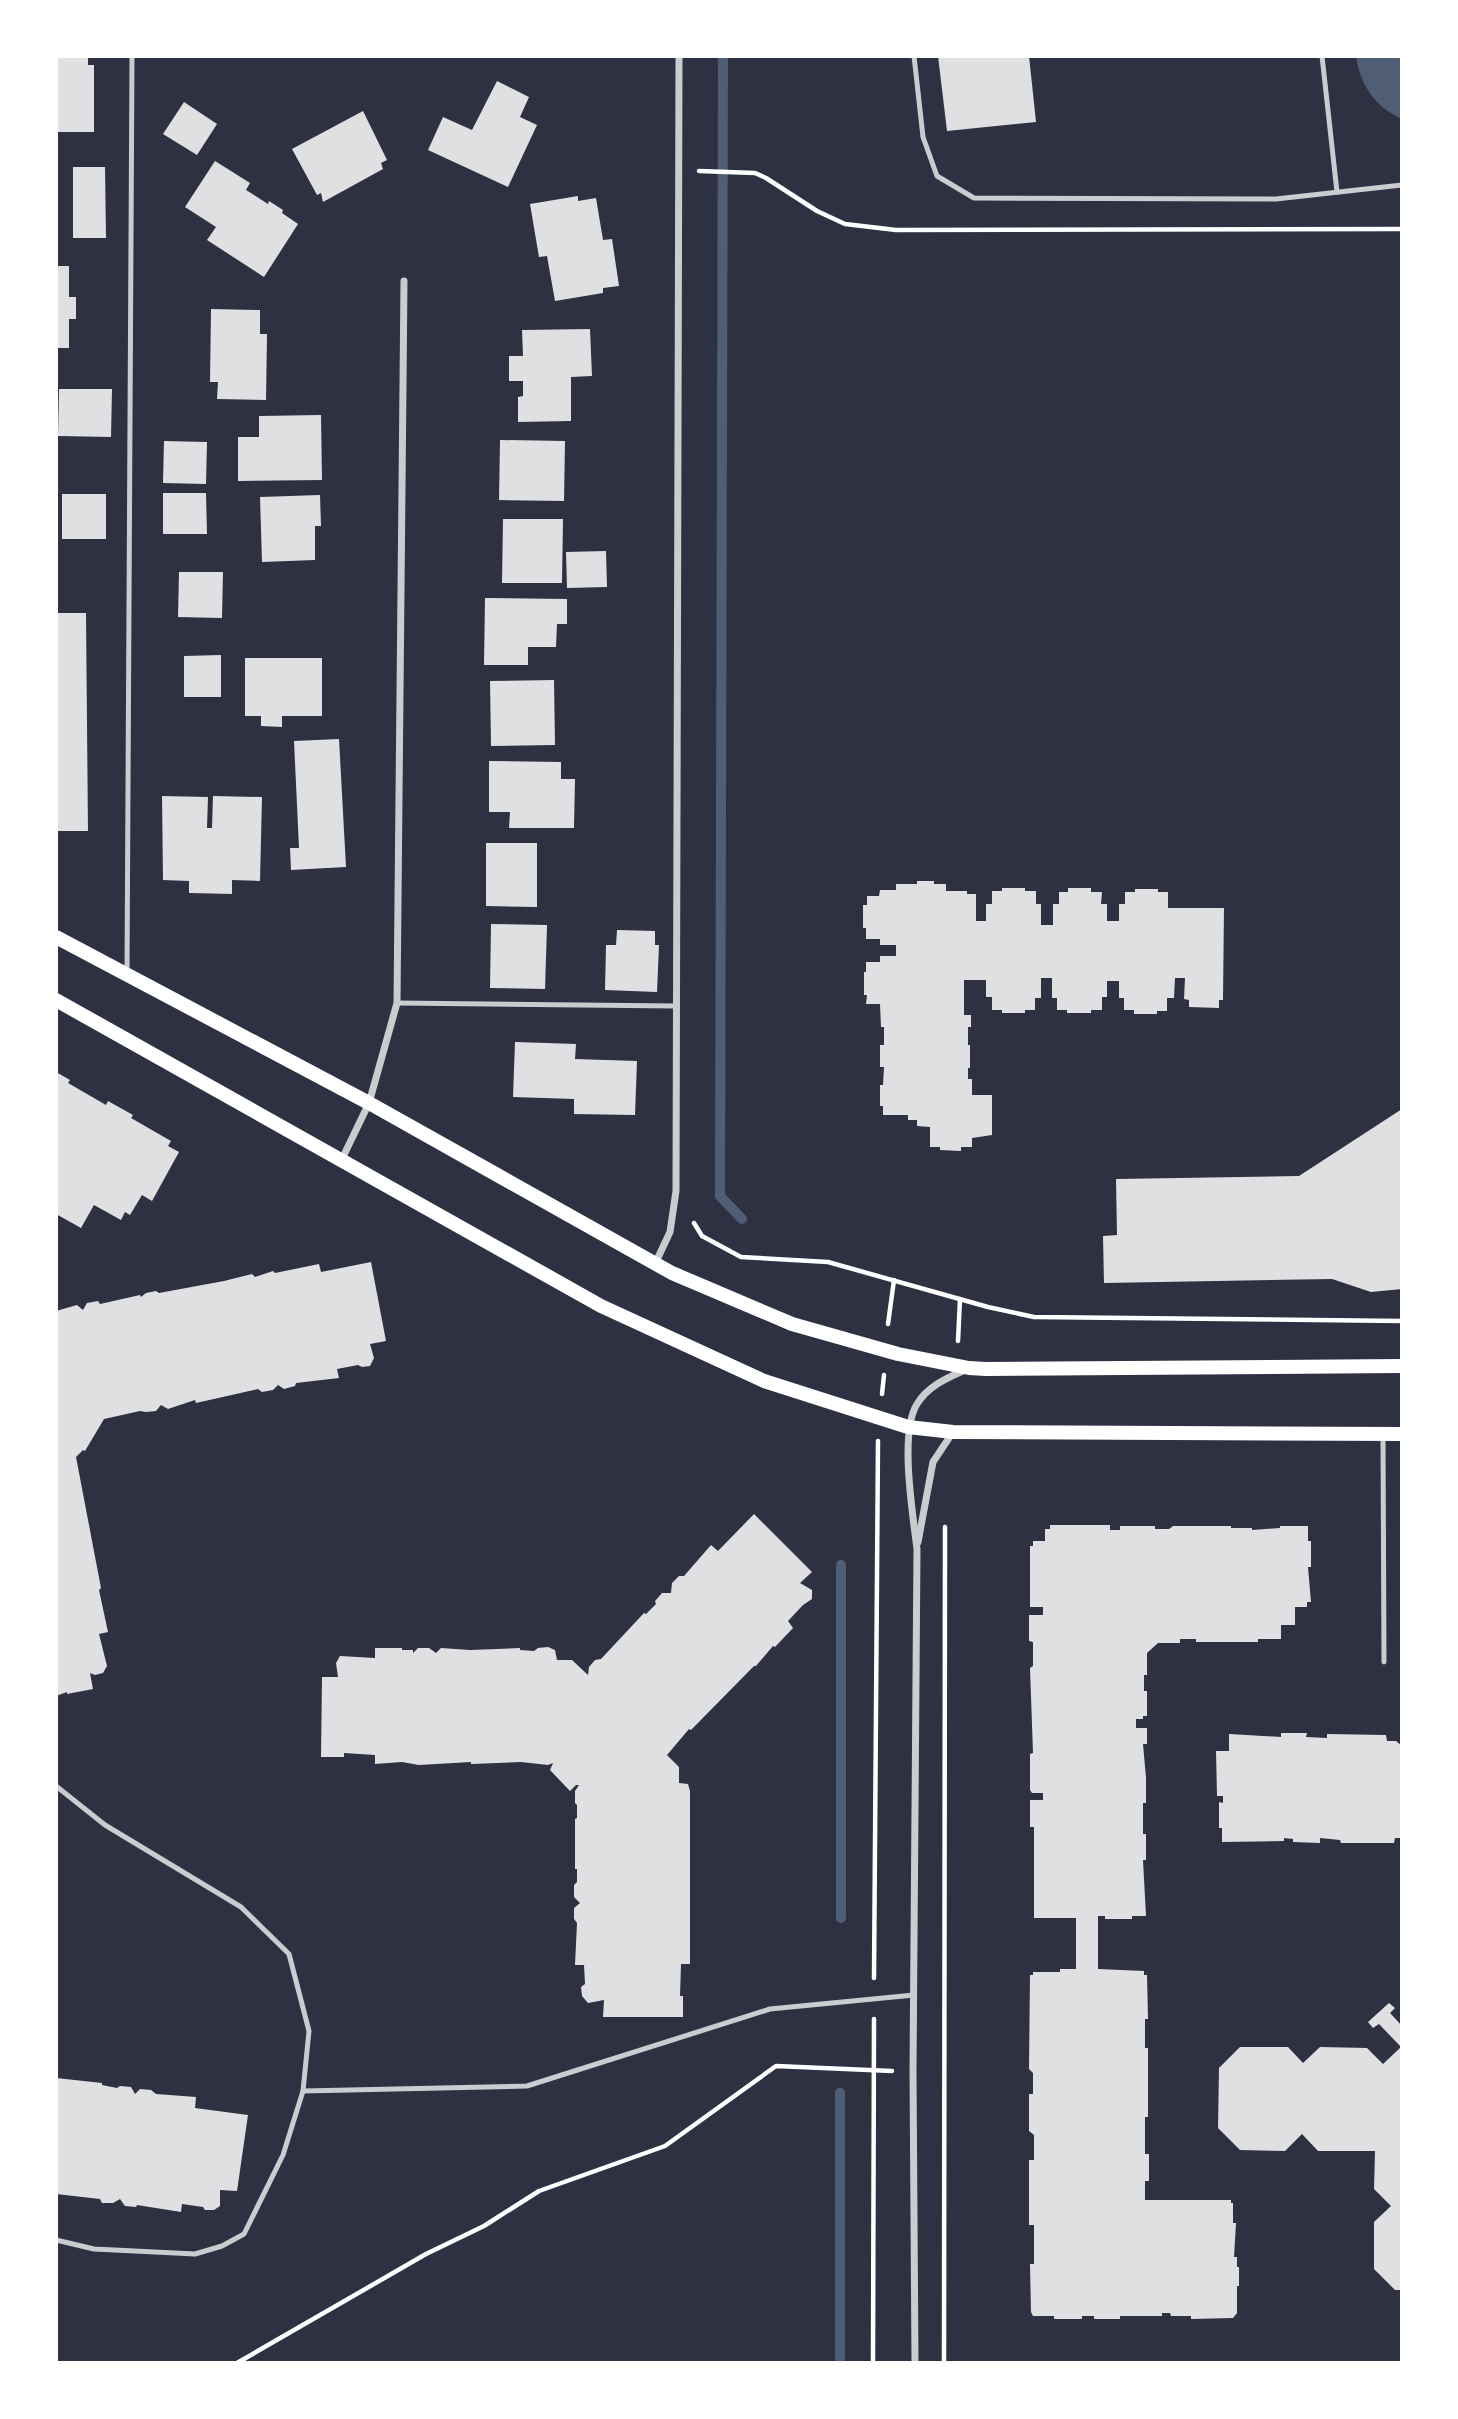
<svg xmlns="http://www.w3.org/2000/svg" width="1458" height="2419" font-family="'Titillium Web',sans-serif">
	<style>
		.water { fill: #4f5d75 }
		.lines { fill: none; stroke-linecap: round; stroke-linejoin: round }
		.stream { stroke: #4f5d75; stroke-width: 10 }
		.building { fill: #e0e0e3 }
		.path { stroke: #fff; stroke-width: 4.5 }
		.service { stroke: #caccd0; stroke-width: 5 }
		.minor { stroke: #caccd0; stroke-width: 7 }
		.secondary { stroke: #fff; stroke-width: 14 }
	</style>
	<rect width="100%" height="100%" fill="#2d3142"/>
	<path class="water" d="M1356 56H1402V119C1375 107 1360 85 1356 56Z"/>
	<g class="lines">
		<g class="stream">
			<polyline points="723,56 720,1196 742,1219"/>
			<polyline points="841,1918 841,1565"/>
			<polyline points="840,2093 840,2363"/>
		</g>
	</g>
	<g class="building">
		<polygon points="58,56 88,56 88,65 94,65 94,132 58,132 56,73"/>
		<polygon points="938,56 1029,56 1036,122 947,131"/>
		<polygon points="497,81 529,97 520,117 537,125 508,187 428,150 443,117 472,130"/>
		<polygon points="184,102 217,124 197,155 163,134"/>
		<polygon points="363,111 387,160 381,163 383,169 323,202 321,193 317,195 292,149"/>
		<polygon points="215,161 250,183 246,190 268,204 269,201 283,210 282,213 298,224 264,277 207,240 216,227 185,207"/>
		<polygon points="73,167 105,167 106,238 73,238"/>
		<polygon points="578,196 578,201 596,198 603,240 612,239 619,286 603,288 603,293 555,301 547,256 539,257 530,204"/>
		<polygon points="56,266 69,266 69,297 76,297 76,319 69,319 69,348 56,348"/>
		<polygon points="211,309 260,310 260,334 267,334 266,400 217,399 218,382 210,382"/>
		<polygon points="590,329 592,376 571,377 571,421 518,422 518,397 523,396 523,381 509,381 509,356 523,356 522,330"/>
		<polygon points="59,389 112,389 111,437 58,436"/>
		<polygon points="321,415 322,480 238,481 238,437 259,437 259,416"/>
		<polygon points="500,440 565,441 564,501 499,500"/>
		<polygon points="164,441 207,442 206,484 163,483"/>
		<polygon points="163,493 206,493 207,534 163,534"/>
		<rect x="62" y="494" width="44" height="45"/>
		<polygon points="320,495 321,526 315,526 315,560 262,562 260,497"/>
		<polygon points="503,519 563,519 562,583 502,583"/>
		<polygon points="606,551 607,587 567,588 566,552"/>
		<polygon points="179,572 223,572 222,618 178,617"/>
		<polygon points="485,598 567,599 567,624 557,624 556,647 528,647 528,665 484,665"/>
		<polygon points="56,613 86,613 88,831 56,831"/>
		<polygon points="221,655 221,697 184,697 184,656"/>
		<polygon points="245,658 322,658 322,716 282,716 282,727 261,726 261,716 245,716"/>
		<polygon points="554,680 555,745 491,746 490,681"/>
		<polygon points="339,739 346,867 291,870 290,848 299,848 294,741"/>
		<polygon points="489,761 561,762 561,779 575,779 574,828 509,828 510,812 489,812"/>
		<polygon points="162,796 208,797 207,828 212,828 213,796 262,797 260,881 232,880 232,894 189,893 189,881 163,880"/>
		<polygon points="486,843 537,843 537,907 486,906"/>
		<polygon points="917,881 934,881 934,884 946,884 946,891 967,891 967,894 976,894 976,921 986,921 986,904 992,904 992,891 1002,891 1002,888 1025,888 1025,891 1036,891 1036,904 1041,904 1041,925 1053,925 1053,904 1059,904 1059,892 1068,892 1068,888 1091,888 1091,892 1102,892 1101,904 1107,904 1107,921 1119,921 1119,904 1125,904 1125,892 1135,892 1135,889 1158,889 1158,892 1168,892 1168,908 1224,908 1223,1000 1219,1000 1219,1008 1189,1007 1189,1000 1184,999 1185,978 1175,978 1174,998 1167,998 1167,1011 1157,1011 1157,1014 1134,1014 1134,1010 1124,1010 1124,998 1119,998 1119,981 1107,981 1107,997 1102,997 1102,1010 1091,1010 1091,1013 1067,1013 1067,1010 1057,1010 1057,998 1052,998 1052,978 1041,978 1041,998 1035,998 1035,1010 1025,1010 1025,1013 1002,1013 1002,1010 992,1010 992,997 986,997 986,980 964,980 964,1015 971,1015 971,1027 968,1027 968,1045 970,1045 970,1068 968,1068 968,1079 972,1079 972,1095 992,1095 992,1135 972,1138 972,1147 961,1147 961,1151 940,1150 940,1147 930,1147 930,1127 917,1126 917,1120 908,1120 908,1115 883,1115 883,1106 880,1106 880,1085 883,1085 884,1067 880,1067 880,1045 884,1045 884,1027 881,1027 880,1004 866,1004 867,995 864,995 864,972 866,972 866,962 880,962 880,956 896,956 896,945 880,945 880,939 866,939 866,928 863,928 863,905 867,905 867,896 879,896 880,890 896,890 896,884 917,884"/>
		<polygon points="491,924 547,925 545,989 490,988"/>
		<polygon points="617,930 655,931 655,945 659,945 657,992 605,990 606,945 616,945"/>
		<polygon points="515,1042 576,1044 575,1059 637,1061 635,1115 574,1114 574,1099 513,1097"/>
		<polygon points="56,1072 70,1080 68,1083 106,1105 108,1101 133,1115 131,1118 171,1141 168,1146 179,1152 152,1201 142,1195 130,1215 125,1212 121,1220 94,1205 81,1228 56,1214"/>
		<polygon points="1402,1109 1402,1289 1371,1292 1332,1279 1104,1283 1103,1236 1117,1235 1116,1179 1299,1176"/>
		<polygon points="371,1262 386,1341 370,1344 374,1358 370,1366 362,1367 358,1365 337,1369 339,1378 296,1383 295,1386 284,1389 278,1385 273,1390 262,1392 258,1389 196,1403 195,1400 168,1409 161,1405 156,1411 146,1412 140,1411 104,1419 85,1451 83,1450 76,1457 101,1588 99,1590 108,1632 99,1634 107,1666 103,1673 95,1675 90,1673 93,1689 67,1694 67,1692 56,1696 56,1311 77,1305 83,1310 87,1303 98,1301 100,1304 140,1295 141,1297 146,1293 156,1291 159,1293 224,1281 252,1274 255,1277 273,1271 275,1273 319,1264 321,1272"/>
		<polygon points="754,1514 812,1572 800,1583 812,1590 812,1599 803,1605 788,1621 793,1628 775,1647 773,1646 756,1666 754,1666 691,1730 689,1729 667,1755 679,1767 679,1783 688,1784 690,1791 690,1964 681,1964 680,1996 683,1996 683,2017 603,2017 604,2000 588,2003 582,1996 581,1987 585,1984 584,1965 575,1965 577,1923 574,1919 574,1908 580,1903 574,1897 574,1885 577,1882 577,1869 575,1869 575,1819 577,1818 577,1805 575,1803 575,1791 579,1785 576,1785 570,1791 550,1770 553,1763 548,1765 521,1762 471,1764 471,1762 419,1765 402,1762 375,1764 375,1755 344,1753 344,1757 321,1757 322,1677 338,1677 336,1663 340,1656 375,1658 375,1648 402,1648 402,1650 413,1650 413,1653 418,1648 429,1648 436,1653 441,1648 470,1650 520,1648 520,1650 534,1651 538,1648 548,1647 555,1650 557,1660 572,1660 588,1675 589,1667 595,1660 601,1659 644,1613 646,1614 656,1604 655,1601 662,1593 671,1593 672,1583 679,1576 684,1576 711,1545 718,1551"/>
		<polygon points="1050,1525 1110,1525 1110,1530 1120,1530 1120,1526 1155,1526 1155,1529 1169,1529 1173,1526 1231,1526 1231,1528 1252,1528 1252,1530 1280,1528 1280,1526 1308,1526 1308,1541 1311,1541 1311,1567 1308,1567 1311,1602 1307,1602 1307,1607 1295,1607 1295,1625 1281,1625 1281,1639 1258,1639 1258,1642 1196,1642 1196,1639 1180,1639 1180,1643 1158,1643 1147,1653 1147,1675 1144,1675 1144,1691 1147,1691 1147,1716 1143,1716 1143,1719 1136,1719 1136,1728 1147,1728 1147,1744 1143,1744 1146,1778 1146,1803 1143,1803 1143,1834 1146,1834 1146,1860 1143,1860 1146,1916 1132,1916 1132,1919 1105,1919 1105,1916 1098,1916 1098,1969 1144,1971 1144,1975 1147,1975 1148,2019 1145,2019 1145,2048 1148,2048 1148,2117 1145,2117 1145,2154 1149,2154 1149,2181 1145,2181 1145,2200 1231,2200 1231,2203 1233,2203 1233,2223 1236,2223 1234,2257 1237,2257 1237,2267 1239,2267 1239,2286 1237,2286 1237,2313 1233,2318 1191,2319 1191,2316 1171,2316 1170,2313 1162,2313 1162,2316 1120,2316 1120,2319 1094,2319 1094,2316 1082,2316 1082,2319 1054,2319 1054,2316 1033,2316 1031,2312 1030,2264 1034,2264 1034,2225 1029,2225 1029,2160 1034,2160 1034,2135 1029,2131 1029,2094 1033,2094 1033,2073 1029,2069 1030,1975 1033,1975 1033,1972 1060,1972 1060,1969 1076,1969 1076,1918 1034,1918 1034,1827 1030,1827 1030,1800 1043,1800 1043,1793 1032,1793 1030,1790 1030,1754 1033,1753 1030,1668 1033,1666 1033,1642 1029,1641 1029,1615 1043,1615 1043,1607 1030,1607 1030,1546 1033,1546 1033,1541 1045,1541 1045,1529 1050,1529"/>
		<polygon points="1281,1733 1307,1733 1306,1737 1327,1738 1327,1734 1386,1735 1387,1741 1396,1741 1402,1746 1402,1838 1395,1838 1394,1843 1341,1843 1340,1840 1320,1838 1320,1843 1293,1842 1293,1839 1284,1838 1284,1841 1222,1842 1222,1828 1219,1828 1219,1802 1223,1803 1223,1796 1217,1796 1216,1751 1229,1751 1229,1734 1281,1737"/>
		<polygon points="1389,2003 1395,2008 1390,2013 1402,2026 1402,2290 1395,2290 1374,2269 1374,2222 1391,2206 1374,2189 1375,2151 1318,2151 1302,2134 1285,2151 1240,2150 1218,2128 1219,2068 1240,2047 1288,2047 1303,2063 1320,2047 1367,2048 1383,2064 1401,2047 1379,2024 1373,2028 1368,2022"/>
		<polygon points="56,2078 102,2083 102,2085 117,2088 120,2086 131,2087 135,2094 140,2089 151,2090 156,2094 196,2097 195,2108 248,2115 237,2191 220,2190 220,2206 214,2210 205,2210 203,2207 182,2204 181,2212 137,2205 136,2207 125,2206 120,2199 113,2203 102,2203 100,2199 56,2194"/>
	</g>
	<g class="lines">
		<g class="path">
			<polyline points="699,171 755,173 766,178 817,211 845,224 896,230 1402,229"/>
			<polyline points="694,1223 702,1236 741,1257 828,1262 988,1307 1034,1317 1402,1321"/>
			<polyline points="888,1324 894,1280"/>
			<polyline points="958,1341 960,1299"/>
			<polyline points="882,1394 884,1375"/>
			<polyline points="874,1978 878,1441"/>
			<polyline points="237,2363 426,2254 484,2226 539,2191 665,2146 776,2066 892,2071"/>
			<polyline points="873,2363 874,2019"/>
			<polyline points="944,2363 945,1527"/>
		</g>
		<g class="service">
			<polyline points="914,56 923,137 937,176 974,198 1276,199 1402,185"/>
			<polyline points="1322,56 1337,192"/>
			<polyline points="127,973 132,56"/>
			<polyline points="397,1003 676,1006"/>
			<polyline points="1383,1435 1384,1662"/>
			<polyline points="56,1786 105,1825 241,1907 289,1954 309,2031 303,2091 527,2086 770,2009 914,1995"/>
			<polyline points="56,2240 94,2249 195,2254 222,2246 244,2234 283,2155 303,2091"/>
		</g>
		<g class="minor">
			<polyline points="342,1159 369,1103 397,1003 404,281"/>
			<polyline points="655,1264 670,1232 676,1191 679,56"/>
			<polyline points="918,1542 933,1462 953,1432"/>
			<path d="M915 2363 913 2071 917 1549C913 1515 899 1433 917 1404 928 1386 947 1378 965 1370"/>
		</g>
		<g class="secondary">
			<polyline points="56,937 369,1103 672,1273 792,1324 898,1354 969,1368 986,1369 1402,1366"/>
			<polyline points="56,1000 601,1306 764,1381 908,1427 953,1432 1402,1434"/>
		</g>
	</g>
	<rect width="1458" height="2419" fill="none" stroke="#ffffff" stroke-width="116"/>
</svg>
